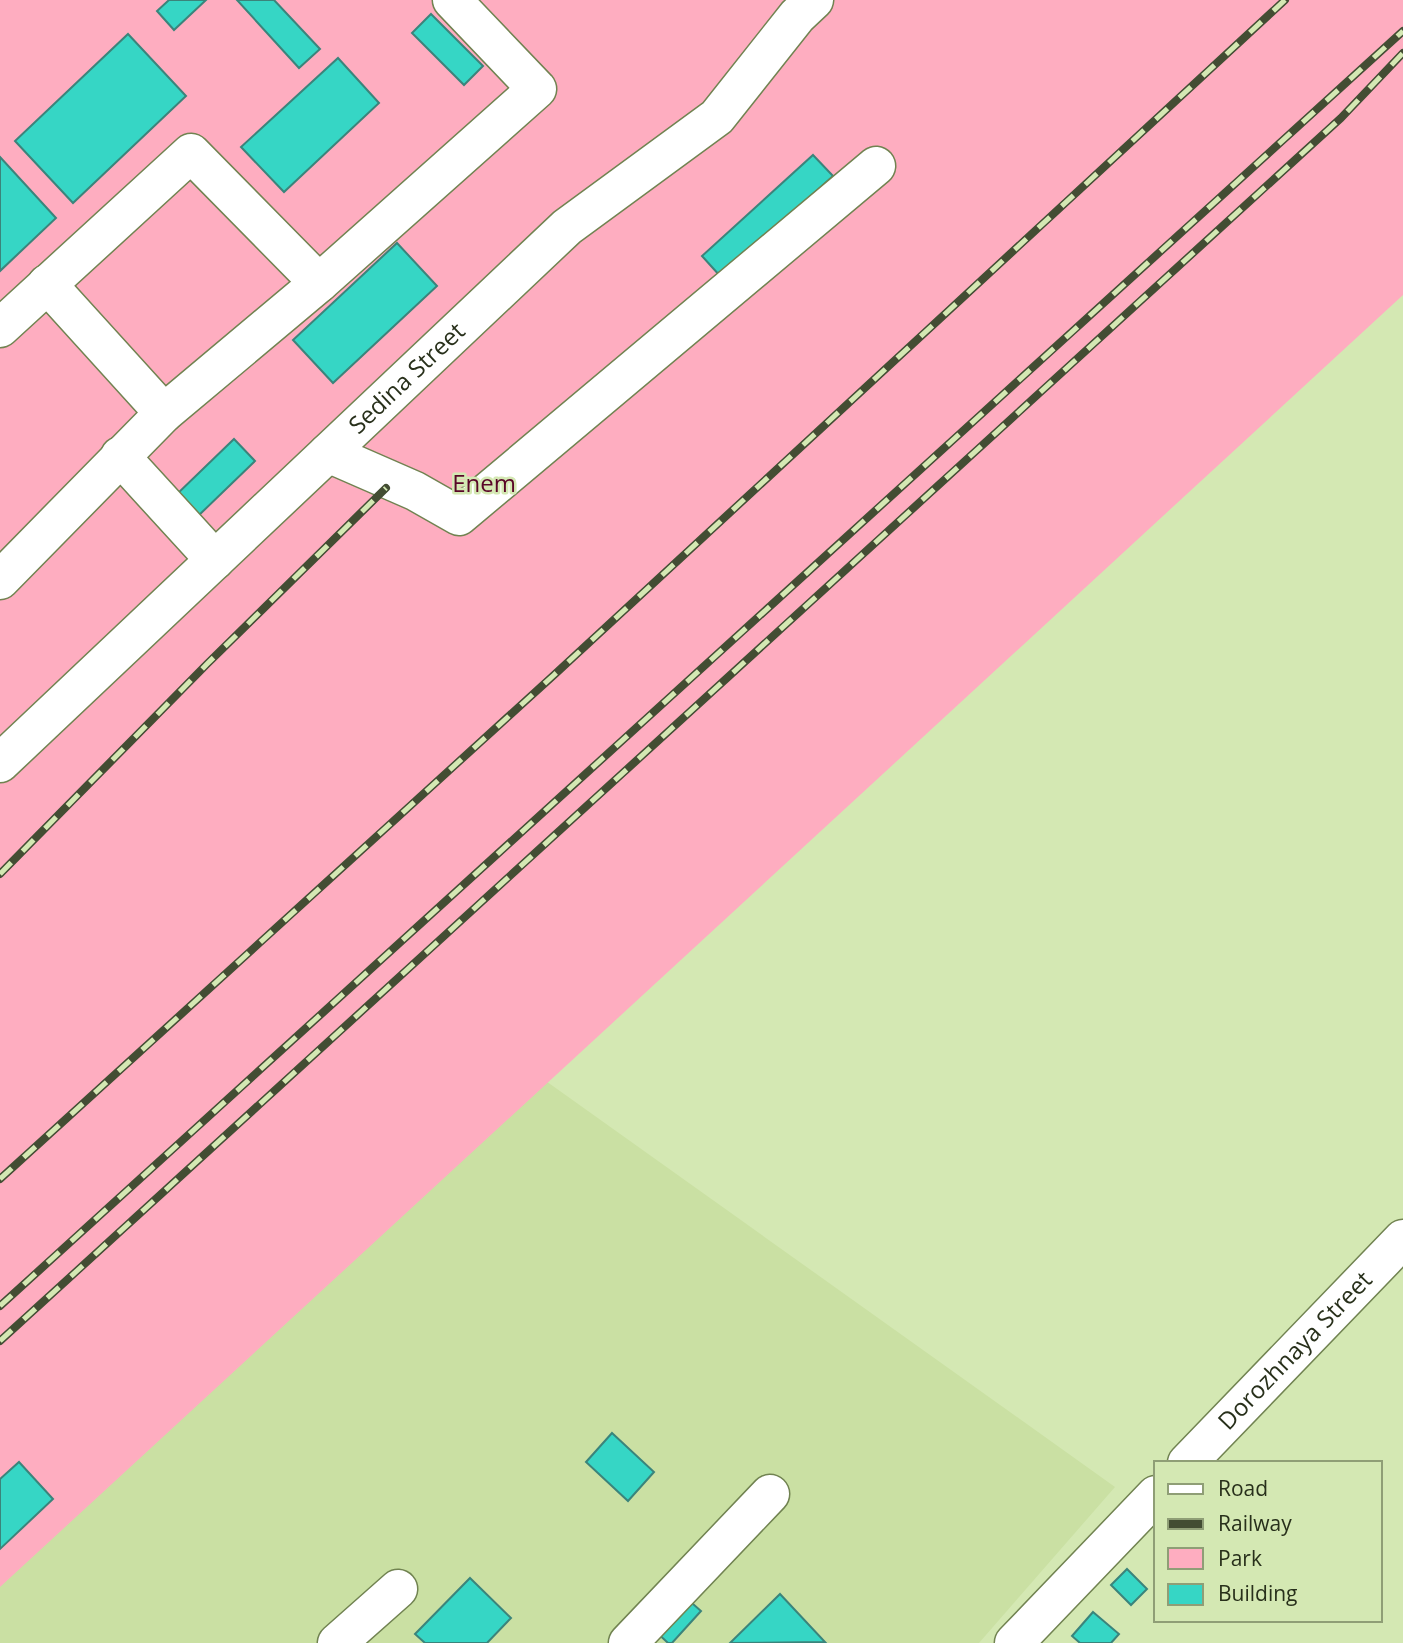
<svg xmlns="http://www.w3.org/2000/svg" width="1403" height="1643" font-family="'Open Sans',sans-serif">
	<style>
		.built { fill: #cae0a3 }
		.green { fill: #feadc0 }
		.building { fill: #36d6c5; stroke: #3b847b; stroke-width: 2 }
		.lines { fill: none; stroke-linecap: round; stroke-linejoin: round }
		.minor-casing { stroke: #718351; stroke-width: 41 }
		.minor { stroke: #fff; stroke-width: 38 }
		.rail-casing { stroke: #434d33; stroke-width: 8 }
		.rail { stroke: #d4e8b3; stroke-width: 5; stroke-dasharray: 16; stroke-linecap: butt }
		.labels { text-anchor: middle; stroke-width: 5; stroke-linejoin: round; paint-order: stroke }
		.street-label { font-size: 24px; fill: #28301b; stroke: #d4e8b3 }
		.park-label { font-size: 24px; fill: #590628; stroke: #d4e8b3 }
	</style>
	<rect width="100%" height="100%" fill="#d4e8b3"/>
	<polygon class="built" points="1403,0 452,1014 1115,1487 979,1643 0,1643 0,745"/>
	<polygon class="green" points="0,0 1403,0 1403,295 0,1587"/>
	<g class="building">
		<polygon points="169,0 206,0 174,30 157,11"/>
		<polygon points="237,0 274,0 320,49 299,68"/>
		<polygon points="431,14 483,66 464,85 412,33"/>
		<polygon points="128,34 186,96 73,203 15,141"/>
		<polygon points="338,58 379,103 284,192 241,147"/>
		<polygon points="813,155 833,176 721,277 702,256"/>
		<polygon points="0,157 56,218 0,271"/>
		<polygon points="397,243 437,286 333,383 293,340"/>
		<polygon points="234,439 255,461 196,518 175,496"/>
		<polygon points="612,1433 654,1472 628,1501 586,1462"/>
		<polygon points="19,1462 53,1499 0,1549 0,1479"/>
		<polygon points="1127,1569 1147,1589 1131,1605 1111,1585"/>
		<polygon points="470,1578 511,1618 487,1643 425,1643 415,1634"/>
		<polygon points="780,1594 825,1642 730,1643"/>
		<polygon points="684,1596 701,1611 672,1643 668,1643 653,1629"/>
		<polygon points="1093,1612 1119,1634 1111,1643 1080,1643 1072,1636"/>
	</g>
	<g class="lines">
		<defs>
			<g id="minor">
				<polyline points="47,284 164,413"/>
				<polyline points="0,328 191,153 319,283"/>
				<polyline points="328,453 415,491 459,516 876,166"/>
				<polyline points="120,456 215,560"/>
				<polyline points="0,580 164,413 319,283 537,89 452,0"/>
				<path id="s1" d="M0 763 567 227 717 117 797 16 814 0"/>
				<path id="s2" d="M1187 1463 1403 1239"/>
				<polyline points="337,1643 398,1589"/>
				<polyline points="628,1643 770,1494"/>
				<polyline points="1014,1643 1156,1495"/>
			</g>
		</defs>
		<use href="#minor" class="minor-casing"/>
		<use href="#minor" class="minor"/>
		<defs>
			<g id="rail">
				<polyline points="0,874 207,664 386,488"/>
				<polyline points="0,1179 554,675 1285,0"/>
				<polyline points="0,1306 1403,31"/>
				<polyline points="0,1341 1341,118 1403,53"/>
			</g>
		</defs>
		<use href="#rail" class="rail-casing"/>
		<use href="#rail" class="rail"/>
	</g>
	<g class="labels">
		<g class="street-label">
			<text dy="8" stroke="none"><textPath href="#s1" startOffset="560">Sedina Street</textPath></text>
			<text dy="8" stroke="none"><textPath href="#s2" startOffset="156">Dorozhnaya Street</textPath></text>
		</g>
		<g class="park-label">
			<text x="484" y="492">Enem</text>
		</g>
	</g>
	<rect x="1154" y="1461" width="228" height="161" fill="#d4e8b3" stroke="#8f9e76" stroke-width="2"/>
	<rect x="1168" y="1484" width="35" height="10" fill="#ffffff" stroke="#8f9e76" stroke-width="2"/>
	<text x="1218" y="1496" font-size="21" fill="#28301b">Road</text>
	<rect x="1168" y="1519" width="35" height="10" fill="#434d33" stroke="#8f9e76" stroke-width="2"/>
	<text x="1218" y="1531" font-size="21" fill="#28301b">Railway</text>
	<rect x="1168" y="1548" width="35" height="21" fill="#feadc0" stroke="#8f9e76" stroke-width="2"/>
	<text x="1218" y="1566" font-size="21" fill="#28301b">Park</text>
	<rect x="1168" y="1584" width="35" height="21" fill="#36d6c5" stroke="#8f9e76" stroke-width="2"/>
	<text x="1218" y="1601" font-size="21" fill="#28301b">Building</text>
</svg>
